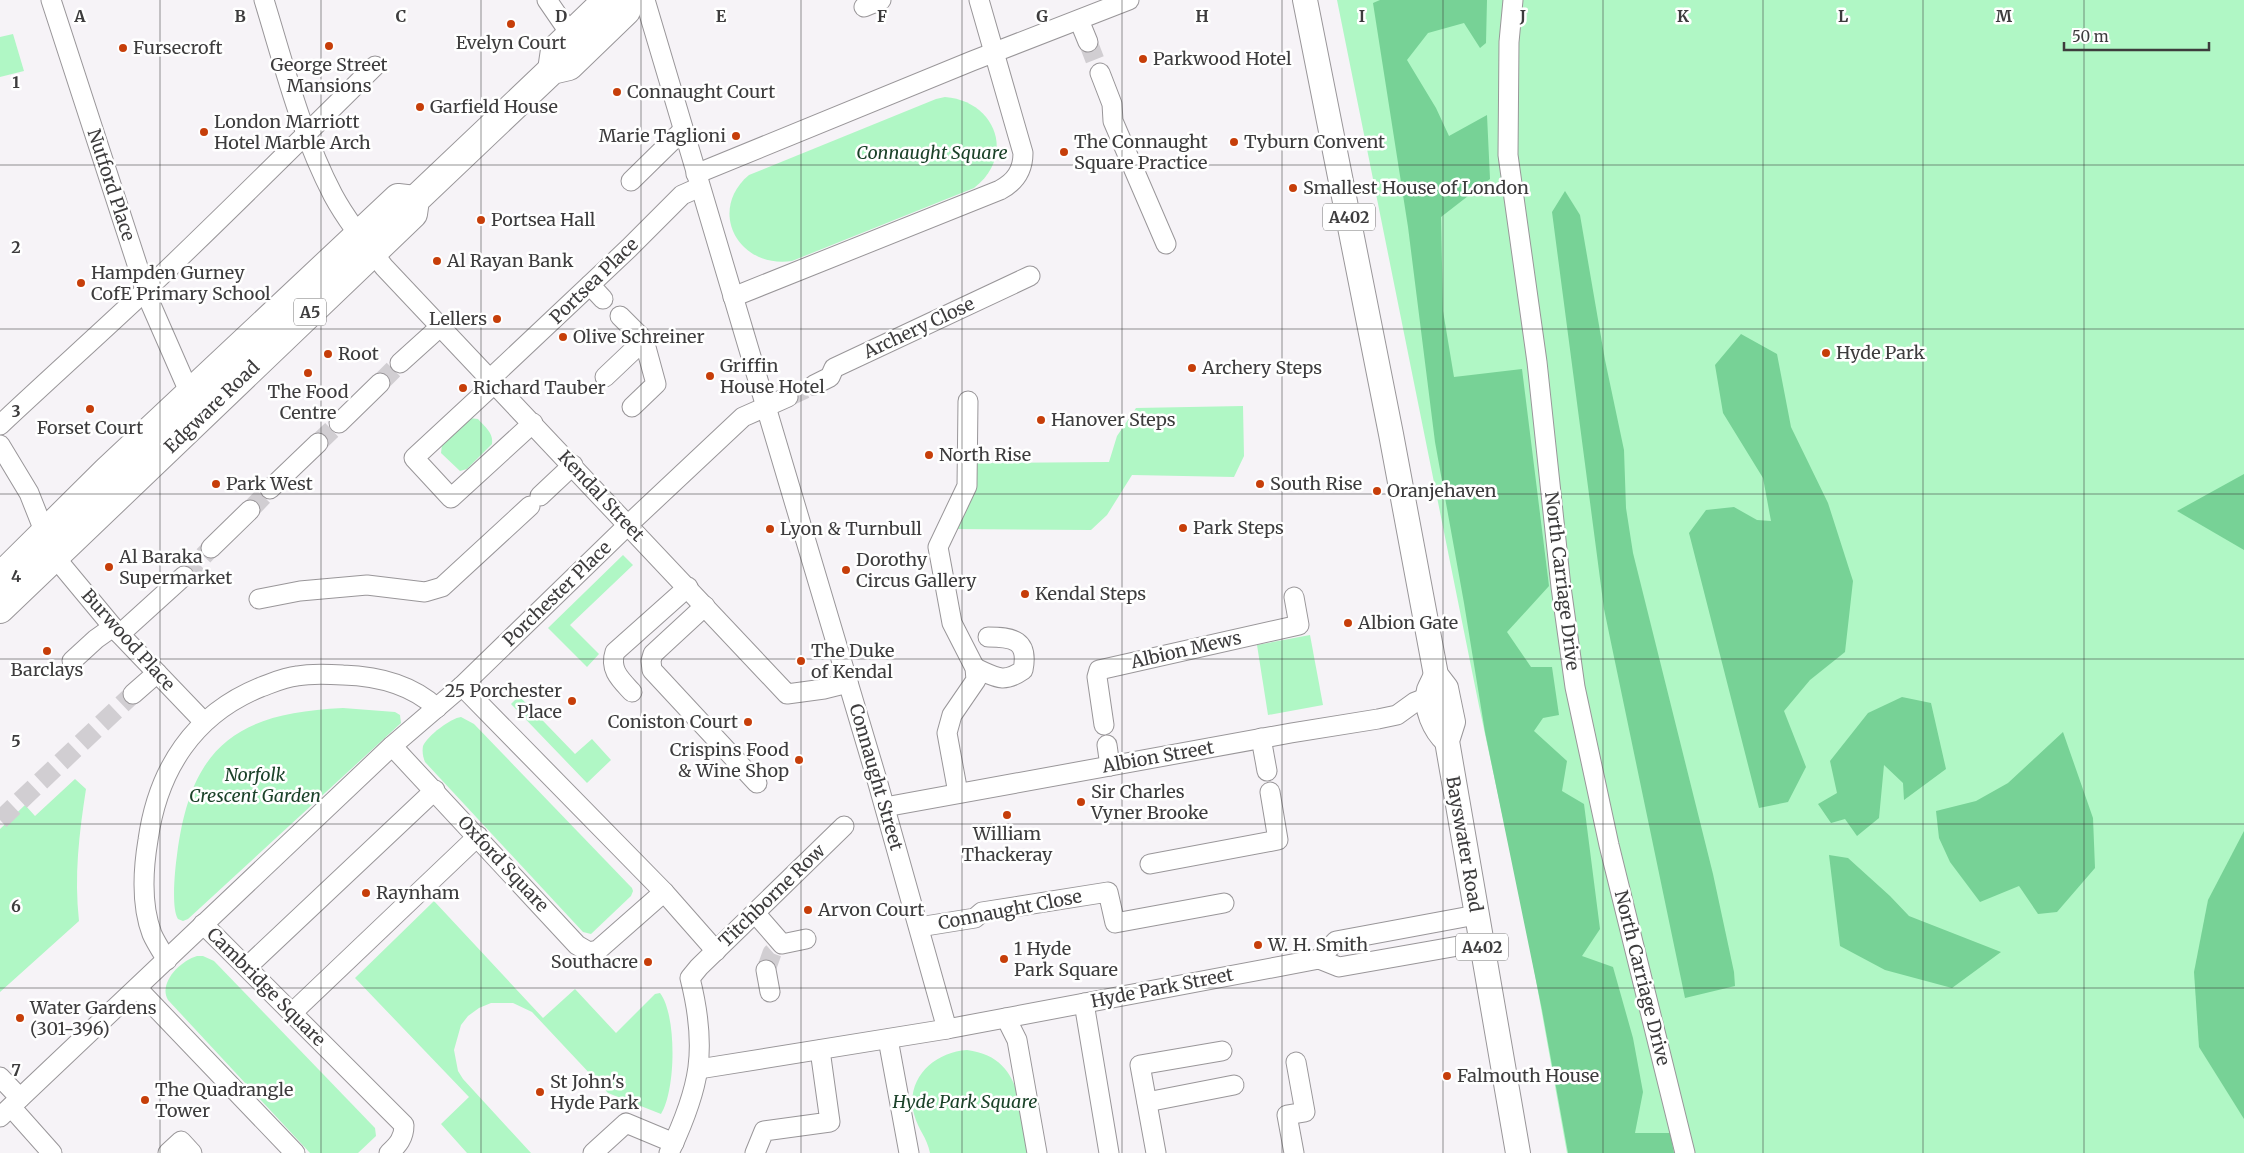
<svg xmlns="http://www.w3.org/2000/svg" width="2244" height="1153" font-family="Merriweather,serif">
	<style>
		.green { fill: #b0f7c5 }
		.forest { fill: #77d296 }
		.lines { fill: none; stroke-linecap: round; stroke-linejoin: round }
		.minor-tunnel { stroke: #d1ced2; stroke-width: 19; stroke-dasharray: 19 9; stroke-linecap: butt }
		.minor-casing { stroke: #999699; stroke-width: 21 }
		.major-casing { stroke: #999699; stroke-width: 26 }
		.highway-casing { stroke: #999699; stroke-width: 30 }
		.minor { stroke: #fff; stroke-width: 19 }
		.major { stroke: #fff; stroke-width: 24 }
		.highway { stroke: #fff; stroke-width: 28 }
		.grid { fill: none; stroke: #3d3c3d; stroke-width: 1; stroke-opacity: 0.55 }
		.poi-dot { fill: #c63e09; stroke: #fff; stroke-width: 2 }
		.labels { text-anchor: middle; stroke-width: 5; stroke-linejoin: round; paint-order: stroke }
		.shield { fill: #fff; stroke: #777677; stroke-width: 1 }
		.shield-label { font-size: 16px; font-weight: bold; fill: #3d3c3d }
		.poi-label { font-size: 18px; fill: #3d3c3d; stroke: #fff; text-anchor: start }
		.park-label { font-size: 18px; font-style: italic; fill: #1b4229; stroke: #fff }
		.street-label { font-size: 18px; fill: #3d3c3d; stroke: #fff }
		.grid-label { font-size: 16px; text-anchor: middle; font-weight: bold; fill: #3d3c3d; stroke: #fff; stroke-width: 5; stroke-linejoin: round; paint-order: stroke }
	</style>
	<rect width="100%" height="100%" fill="#f6f3f7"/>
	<g class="green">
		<polygon points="1337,0 2244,0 2244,1153 1567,1153 1527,930 1479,706"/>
		<polygon points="13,34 24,71 0,77 0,37"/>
		<path d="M945 97C996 101 1016 156 974 188L792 261C738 269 707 210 749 175L936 99Z"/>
		<polygon points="1243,406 1244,456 1234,477 1132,475 1107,515 1091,530 955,529 976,463 1109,462 1117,436 1136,408"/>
		<path d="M469 418 478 419C484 426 494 433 492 444L467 469 460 471 441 453 442 445Z"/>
		<polygon points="623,555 633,565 570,625 599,654 587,667 548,628"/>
		<polygon points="1310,635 1323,705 1268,715 1257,645"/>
		<polygon points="519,696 575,754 592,739 611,760 587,783 511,704"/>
		<path d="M343 708 395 712 400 715 401 723 188 919 183 921 178 919C171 909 175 869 177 855 191 746 236 713 343 708Z"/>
		<path d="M461 717 474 724 632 888 633 891 631 896 591 934 583 932 425 762C423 757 422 752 423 746 427 736 451 718 461 717Z"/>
		<path d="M75 779 86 789C79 834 74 876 79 921L0 992V829L25 805 35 816Z"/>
		<path d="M434 901 543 1018 575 989 616 1033 655 994 660 993C677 1015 676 1090 661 1114L608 1093 532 1012 513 1003H491L479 1008 468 1016 461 1025 454 1050 458 1071 463 1079 531 1153H467L441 1124 469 1097 355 978Z"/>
		<path d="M197 956H203L214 961 375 1128 376 1136 358 1153H310L168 1000C158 983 180 961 197 956Z"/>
		<path d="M967 1050C1023 1057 1020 1109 1028 1153H930C927 1137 918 1130 914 1114 905 1079 934 1052 967 1050Z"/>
	</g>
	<g class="forest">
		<polygon points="1380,0 1487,0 1486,43 1480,48 1464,23 1428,33 1407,60 1436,108 1449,136 1487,115 1490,179 1441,217 1443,311 1454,377 1522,369 1549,586 1507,632 1531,667 1552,667 1559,715 1543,718 1534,731 1567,761 1562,791 1584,804 1600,929 1582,956 1613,967 1633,1038 1643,1092 1635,1133 1670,1133 1674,1153 1568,1153 1542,1010 1485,732 1464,603 1435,442 1408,227 1373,3"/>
		<polygon points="1565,191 1580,215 1605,360 1624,450 1626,508 1633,553 1713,874 1734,972 1735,986 1685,998 1604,609 1552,212"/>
		<polygon points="1741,334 1777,354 1791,427 1828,503 1853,581 1845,652 1810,680 1784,711 1806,767 1788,802 1759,808 1689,533 1706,510 1734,507 1757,520 1771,521 1763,478 1723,413 1715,365"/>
		<polygon points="2244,474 2244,550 2177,511"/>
		<polygon points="1902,697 1931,703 1946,769 1904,800 1903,783 1884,765 1879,818 1857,836 1845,819 1831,823 1818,804 1837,793 1830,761 1868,713"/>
		<polygon points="2063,732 2093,818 2095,868 2057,912 2038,914 2019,886 1980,902 1950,862 1939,838 1936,811 1976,801 2008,783"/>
		<polygon points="2244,831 2244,1119 2199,1047 2194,972 2208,900"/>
		<polygon points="1829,855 1848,858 1890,896 1909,916 2001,952 1952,988 1885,970 1840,946"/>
	</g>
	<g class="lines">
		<g class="minor-tunnel">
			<polyline points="1088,42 1100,73"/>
			<polyline points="380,383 400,363"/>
			<polyline points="788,397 814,385"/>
			<polyline points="318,443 339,423"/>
			<polyline points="250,510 270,489"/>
			<polyline points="184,576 211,548"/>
			<polyline points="0,820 133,694"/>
			<polyline points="766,970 772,953 782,944"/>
		</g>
		<defs>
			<g id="minor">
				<polyline points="51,0 148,298 190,394"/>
				<path d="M264 0C284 65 301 134 333 195 347 221 366 244 384 267L787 694 824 689 848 683"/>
				<polyline points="547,0 571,35"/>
				<polyline points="645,0 877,780 947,1029"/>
				<polyline points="1513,0 1509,42 1508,155 1537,362 1561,587 1575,687 1609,845 1685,1153"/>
				<polyline points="864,7 881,0"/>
				<polyline points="1079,20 1088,42"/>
				<polyline points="1100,73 1112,104 1113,121 1166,244"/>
				<polyline points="696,174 972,61 1129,0"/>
				<polyline points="631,181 683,130"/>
				<polyline points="590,285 603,299"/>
				<path d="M733 297 1000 190C1015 182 1023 171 1023 153L979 0"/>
				<polyline points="620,316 644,340 656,384 632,407"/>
				<polyline points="400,363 441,326"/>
				<polyline points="605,377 644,340"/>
				<polyline points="490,379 629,248 682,195 700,187"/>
				<polyline points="495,383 414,458 451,498 533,423"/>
				<polyline points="814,385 830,377 834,368 1030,276"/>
				<polyline points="339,423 380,383"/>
				<path d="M0 425C48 380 97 336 145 291 223 217 299 141 375 66"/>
				<polyline points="0,445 29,493 54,556 113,627 204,722"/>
				<polyline points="270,489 318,443"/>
				<polyline points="540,496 573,465"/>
				<polyline points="211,548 250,510"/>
				<polyline points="259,599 300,591 367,585 425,592 442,587 530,506"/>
				<polyline points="705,606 653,654 651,661 652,670 757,783"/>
				<polyline points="120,634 184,576"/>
				<polyline points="72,661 96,639 113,627"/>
				<path d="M975 668C996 677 1003 684 1023 670 1029 640 1013 637 988 637"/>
				<polyline points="462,686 664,892 716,951"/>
				<path d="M632 692C621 680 609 670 615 652L688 587"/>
				<polyline points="133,694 157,673"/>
				<polyline points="1104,725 1097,677 1099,670 1299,625 1294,597"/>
				<polyline points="1261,738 1267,771"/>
				<polyline points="1107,745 1110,766"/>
				<polyline points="392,746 577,945 589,952 598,950 664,892"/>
				<polyline points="958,793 947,733 952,715 976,680 975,668 952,623 938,547 967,486 968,401"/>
				<polyline points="885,807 1291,733 1378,719 1397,715 1415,702 1428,697"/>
				<polyline points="1150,864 1278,840 1270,792"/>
				<polyline points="755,913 782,944 806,939"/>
				<path d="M203 924 404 1125C404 1138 398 1145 389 1153"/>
				<polyline points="919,927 975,918 982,912 1108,892 1115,923 1224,903"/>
				<polyline points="1319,959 1336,941 1476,915"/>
				<path d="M167 960C162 952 156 943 152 934 141 905 143 870 148 840 158 769 194 714 261 687 272 683 285 677 297 676 312 673 328 674 343 675 377 676 411 684 437 708"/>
				<polyline points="247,967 435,790"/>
				<polyline points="766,970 770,992"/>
				<polyline points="137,988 295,1153"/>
				<polyline points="1084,1003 1109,1153"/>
				<polyline points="292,1013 478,836"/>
				<polyline points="1006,1018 1017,1040 1037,1153"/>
				<polyline points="888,1039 909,1153"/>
				<polyline points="699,1069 947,1029 1319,959 1339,967 1481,942"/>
				<polyline points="0,1077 20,1098"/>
				<polyline points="1147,1102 1234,1085"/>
				<polyline points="11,1107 52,1153"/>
				<polyline points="0,1117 392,746 462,686 629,524 743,417 788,397"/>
				<polyline points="168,1153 181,1141 192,1153"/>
				<polyline points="593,1153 626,1123 674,1143"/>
				<path d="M669 1153C700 1088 708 1050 690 978L699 967 844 826"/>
				<polyline points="755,1153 764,1131 830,1122 820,1050"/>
				<polyline points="1156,1153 1140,1065 1222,1051"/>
				<polyline points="1294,1153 1287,1115 1305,1112 1296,1062"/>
			</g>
			<g id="major">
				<polyline points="1305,0 1391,434 1436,675 1446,688 1453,722 1447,741 1518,1153"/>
				<path d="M1436 675C1434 680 1431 685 1429 690 1424 707 1435 730 1447 741"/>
			</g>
			<g id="highway">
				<polyline points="552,70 555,50 607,0"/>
				<polyline points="0,577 107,471 398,198 415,200"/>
				<polyline points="0,609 413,214 415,200 552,70 569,66 626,11 626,0"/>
			</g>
		</defs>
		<use href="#minor" class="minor-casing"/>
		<use href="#major" class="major-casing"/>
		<use href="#highway" class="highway-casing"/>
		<use href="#minor" class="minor"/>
		<use href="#major" class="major"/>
		<use href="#highway" class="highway"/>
	</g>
	<path class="grid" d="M160 0V1153M321 0V1153M481 0V1153M641 0V1153M801 0V1153M962 0V1153M1122 0V1153M1282 0V1153M1443 0V1153M1603 0V1153M1763 0V1153M1923 0V1153M2084 0V1153M0 165H2244M0 329H2244M0 494H2244M0 659H2244M0 824H2244M0 988H2244"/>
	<g class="poi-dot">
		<circle cx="511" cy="24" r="5"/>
		<circle cx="329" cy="46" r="5"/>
		<circle cx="123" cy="48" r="5"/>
		<circle cx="1143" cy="59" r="5"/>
		<circle cx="617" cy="92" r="5"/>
		<circle cx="420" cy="107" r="5"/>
		<circle cx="204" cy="132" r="5"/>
		<circle cx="736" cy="136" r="5"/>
		<circle cx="1234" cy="142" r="5"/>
		<circle cx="1064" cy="152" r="5"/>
		<circle cx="1293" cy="188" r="5"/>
		<circle cx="481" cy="220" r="5"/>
		<circle cx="437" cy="261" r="5"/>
		<circle cx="81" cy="283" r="5"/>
		<circle cx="497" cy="319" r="5"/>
		<circle cx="563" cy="337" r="5"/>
		<circle cx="1826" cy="353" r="5"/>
		<circle cx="328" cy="354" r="5"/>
		<circle cx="1192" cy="368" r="5"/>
		<circle cx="308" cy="373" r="5"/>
		<circle cx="710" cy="376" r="5"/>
		<circle cx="463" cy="388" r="5"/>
		<circle cx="90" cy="409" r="5"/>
		<circle cx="1041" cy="420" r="5"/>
		<circle cx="929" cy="455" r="5"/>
		<circle cx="216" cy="484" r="5"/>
		<circle cx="1260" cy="484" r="5"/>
		<circle cx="1377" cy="491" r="5"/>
		<circle cx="1183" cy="528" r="5"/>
		<circle cx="770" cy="529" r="5"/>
		<circle cx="109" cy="567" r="5"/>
		<circle cx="846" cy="570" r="5"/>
		<circle cx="1025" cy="594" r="5"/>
		<circle cx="1348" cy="623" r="5"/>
		<circle cx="47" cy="651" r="5"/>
		<circle cx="801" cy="661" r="5"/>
		<circle cx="572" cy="701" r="5"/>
		<circle cx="748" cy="722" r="5"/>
		<circle cx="799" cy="760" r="5"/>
		<circle cx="1081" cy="802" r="5"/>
		<circle cx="1007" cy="815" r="5"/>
		<circle cx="366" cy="893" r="5"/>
		<circle cx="808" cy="910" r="5"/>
		<circle cx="1258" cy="945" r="5"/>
		<circle cx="1004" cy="959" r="5"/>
		<circle cx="648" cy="962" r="5"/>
		<circle cx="20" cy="1018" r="5"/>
		<circle cx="1447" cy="1076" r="5"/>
		<circle cx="540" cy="1092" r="5"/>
		<circle cx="145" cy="1100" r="5"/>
	</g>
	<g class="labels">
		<g class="shield">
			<rect x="1323" y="203.5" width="52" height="27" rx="4"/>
			<rect x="294" y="298.5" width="32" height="27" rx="4"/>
			<rect x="1456" y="933.5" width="52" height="27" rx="4"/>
		</g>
		<g class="shield-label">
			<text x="1349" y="223">A402</text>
			<text x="310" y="318">A5</text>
			<text x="1482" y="953">A402</text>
		</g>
		<g class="poi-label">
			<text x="511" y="49" text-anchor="middle">Evelyn Court</text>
			<text x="133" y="54">Fursecroft</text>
			<text x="1153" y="65">Parkwood Hotel</text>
			<text x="329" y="71" text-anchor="middle">George Street<tspan x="329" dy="21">Mansions</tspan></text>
			<text x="627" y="98">Connaught Court</text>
			<text x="430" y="113">Garfield House</text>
			<text x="214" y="128">London Marriott<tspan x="214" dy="21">Hotel Marble Arch</tspan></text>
			<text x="726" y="142" text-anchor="end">Marie Taglioni</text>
			<text x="1074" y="148">The Connaught<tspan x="1074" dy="21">Square Practice</tspan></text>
			<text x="1244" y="148">Tyburn Convent</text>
			<text x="1303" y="194">Smallest House of London</text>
			<text x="491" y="226">Portsea Hall</text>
			<text x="447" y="267">Al Rayan Bank</text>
			<text x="91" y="279">Hampden Gurney<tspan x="91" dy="21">CofE Primary School</tspan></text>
			<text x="487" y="325" text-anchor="end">Lellers</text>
			<text x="573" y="343">Olive Schreiner</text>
			<text x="1836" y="359">Hyde Park</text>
			<text x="338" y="360">Root</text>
			<text x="720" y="372">Griffin<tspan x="720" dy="21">House Hotel</tspan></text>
			<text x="1202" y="374">Archery Steps</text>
			<text x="473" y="394">Richard Tauber</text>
			<text x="308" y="398" text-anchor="middle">The Food<tspan x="308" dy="21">Centre</tspan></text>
			<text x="1051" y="426">Hanover Steps</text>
			<text x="90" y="434" text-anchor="middle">Forset Court</text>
			<text x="939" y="461">North Rise</text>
			<text x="226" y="490">Park West</text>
			<text x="1270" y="490">South Rise</text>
			<text x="1387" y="497">Oranjehaven</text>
			<text x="1193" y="534">Park Steps</text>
			<text x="780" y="535">Lyon &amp; Turnbull</text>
			<text x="119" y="563">Al Baraka<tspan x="119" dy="21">Supermarket</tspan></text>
			<text x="856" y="566">Dorothy<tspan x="856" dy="21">Circus Gallery</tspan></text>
			<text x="1035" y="600">Kendal Steps</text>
			<text x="1358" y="629">Albion Gate</text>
			<text x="811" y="657">The Duke<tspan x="811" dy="21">of Kendal</tspan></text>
			<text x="47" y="676" text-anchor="middle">Barclays</text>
			<text x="562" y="697" text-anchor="end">25 Porchester<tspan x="562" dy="21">Place</tspan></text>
			<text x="738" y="728" text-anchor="end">Coniston Court</text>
			<text x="789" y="756" text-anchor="end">Crispins Food<tspan x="789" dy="21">&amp; Wine Shop</tspan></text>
			<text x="1091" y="798">Sir Charles<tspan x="1091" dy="21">Vyner Brooke</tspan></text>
			<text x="1007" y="840" text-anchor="middle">William<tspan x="1007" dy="21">Thackeray</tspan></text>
			<text x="376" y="899">Raynham</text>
			<text x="818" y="916">Arvon Court</text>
			<text x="1268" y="951">W. H. Smith</text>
			<text x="1014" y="955">1 Hyde<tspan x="1014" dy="21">Park Square</tspan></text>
			<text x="638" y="968" text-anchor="end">Southacre</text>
			<text x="30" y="1014">Water Gardens<tspan x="30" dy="21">(301-396)</tspan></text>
			<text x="1457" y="1082">Falmouth House</text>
			<text x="550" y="1088">St John's<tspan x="550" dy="21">Hyde Park</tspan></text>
			<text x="155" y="1096">The Quadrangle<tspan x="155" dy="21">Tower</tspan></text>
		</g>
		<g class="park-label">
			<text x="932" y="159">Connaught Square</text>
			<text x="255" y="781">Norfolk<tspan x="255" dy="21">Crescent Garden</tspan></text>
			<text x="965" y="1108">Hyde Park Square</text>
		</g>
		<g class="street-label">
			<text transform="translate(111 185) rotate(72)" y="6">Nutford Place</text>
			<text transform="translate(594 281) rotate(-44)" y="6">Portsea Place</text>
			<text transform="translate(919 328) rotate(-25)" y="6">Archery Close</text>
			<text transform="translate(212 407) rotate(-44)" y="6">Edgware Road</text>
			<text transform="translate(601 496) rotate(47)" y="6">Kendal Street</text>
			<text transform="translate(1562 581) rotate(83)" y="6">North Carriage Drive</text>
			<text transform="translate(557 594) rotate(-44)" y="6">Porchester Place</text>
			<text transform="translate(128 640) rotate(48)" y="6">Burwood Place</text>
			<text transform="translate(1186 650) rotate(-13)" y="6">Albion Mews</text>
			<text transform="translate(1158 757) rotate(-10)" y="6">Albion Street</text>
			<text transform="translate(876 777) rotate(74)" y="6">Connaught Street</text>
			<text transform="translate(1464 844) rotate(80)" y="6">Bayswater Road</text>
			<text transform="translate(503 864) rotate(47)" y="6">Oxford Square</text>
			<text transform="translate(772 896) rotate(-44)" y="6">Titchborne Row</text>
			<text transform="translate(1010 910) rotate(-11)" y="6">Connaught Close</text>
			<text transform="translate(1642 978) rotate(76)" y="6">North Carriage Drive</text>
			<text transform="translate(266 987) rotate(45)" y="6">Cambridge Square</text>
			<text transform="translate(1162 988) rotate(-11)" y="6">Hyde Park Street</text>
		</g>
	</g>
	<g class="grid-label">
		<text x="80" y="22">A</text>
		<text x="240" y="22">B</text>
		<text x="401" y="22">C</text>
		<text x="561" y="22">D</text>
		<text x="721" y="22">E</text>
		<text x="882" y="22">F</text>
		<text x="1042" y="22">G</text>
		<text x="1202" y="22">H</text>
		<text x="1362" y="22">I</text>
		<text x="1523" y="22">J</text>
		<text x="1683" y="22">K</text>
		<text x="1843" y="22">L</text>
		<text x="2004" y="22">M</text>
		<text x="16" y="88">1</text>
		<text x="16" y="253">2</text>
		<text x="16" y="417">3</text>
		<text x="16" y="582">4</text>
		<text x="16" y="747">5</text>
		<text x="16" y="912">6</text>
		<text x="16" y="1076">7</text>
	</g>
	<path d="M2064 42v8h145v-8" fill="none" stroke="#3d3c3d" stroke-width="2.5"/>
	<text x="2072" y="42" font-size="15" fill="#3d3c3d" stroke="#ffffff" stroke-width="4" paint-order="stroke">50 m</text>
</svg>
